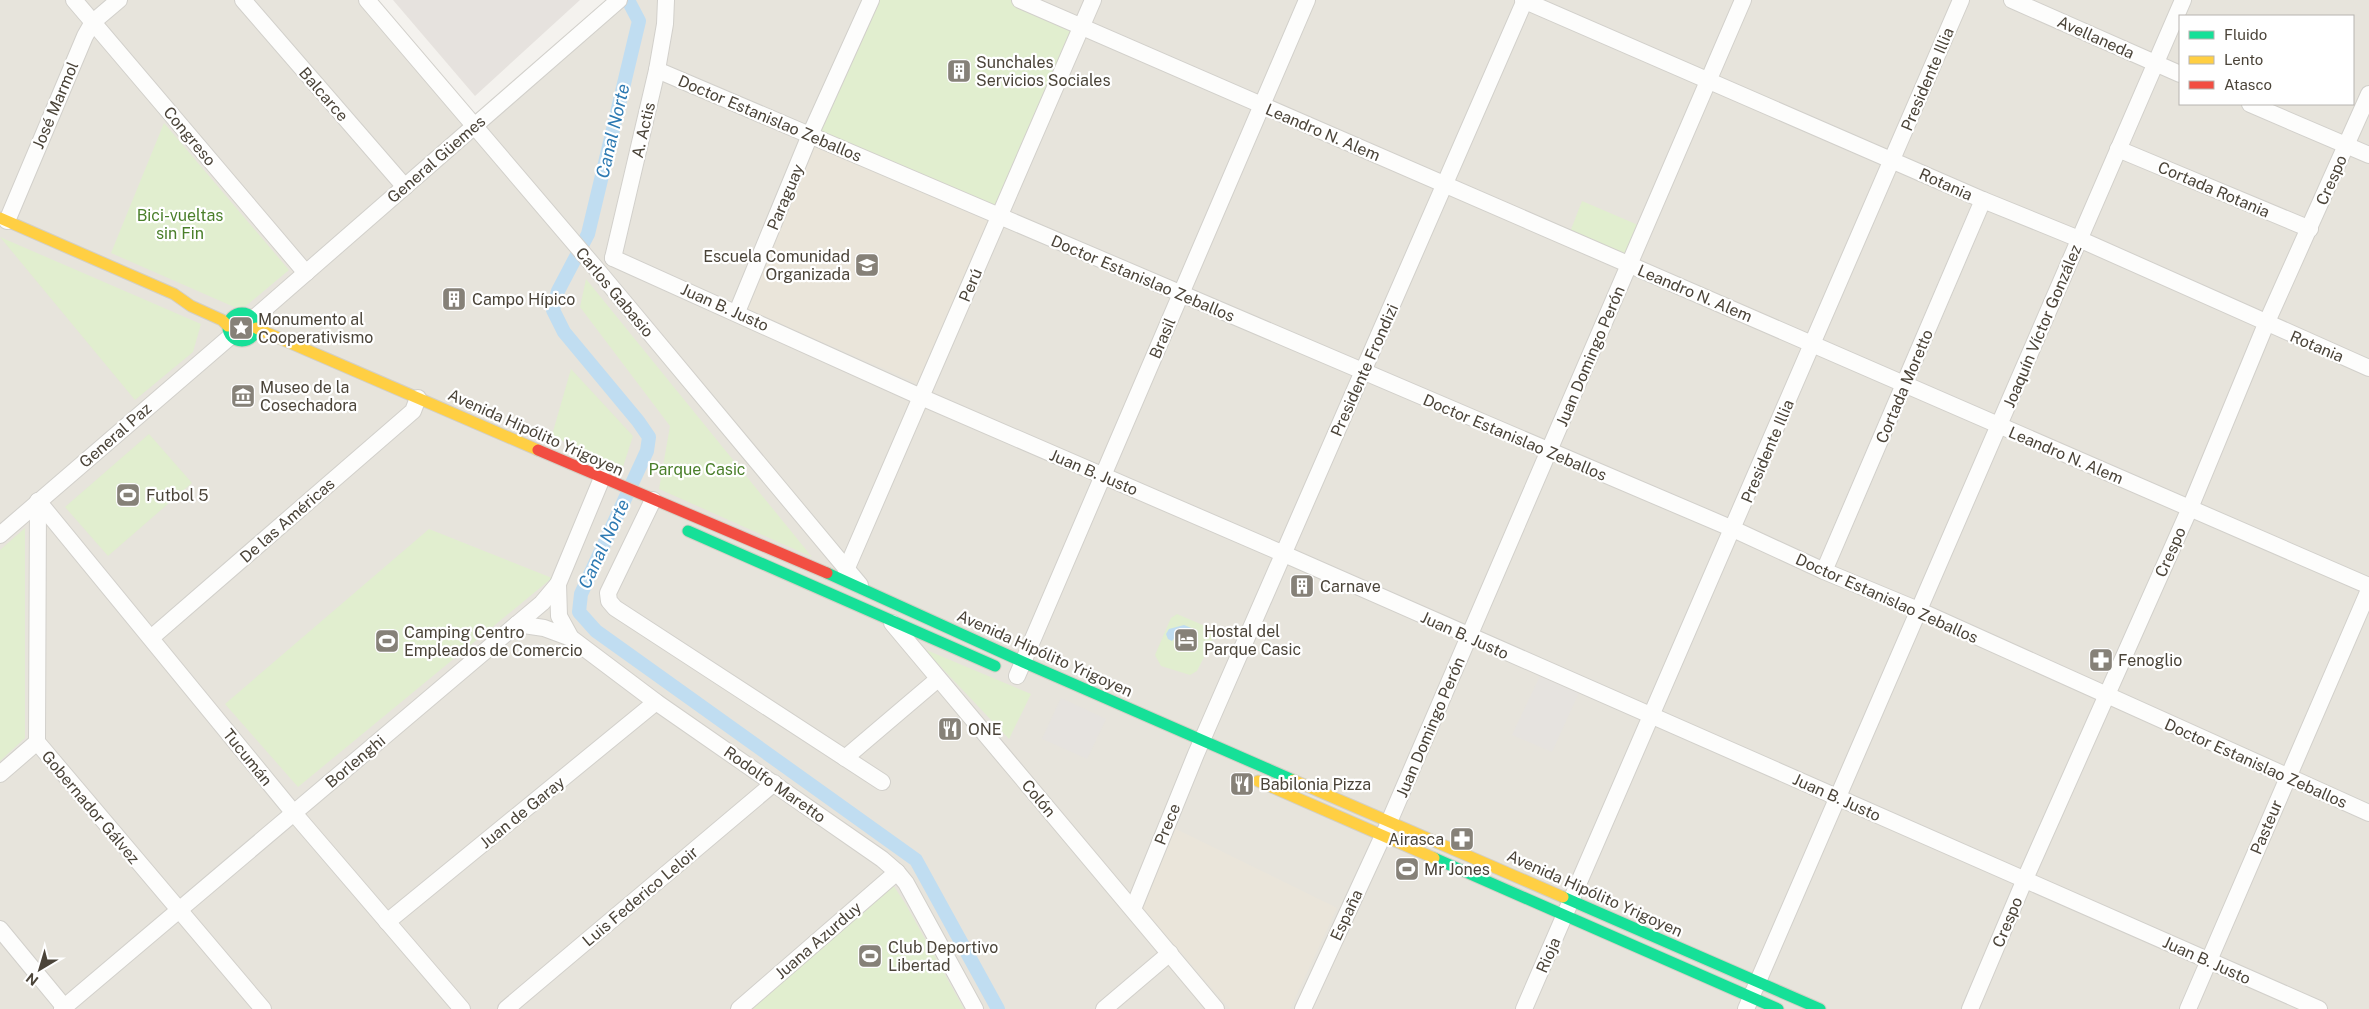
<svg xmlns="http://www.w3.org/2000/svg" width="2369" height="1009" font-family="'Public Sans',sans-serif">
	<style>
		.residential { fill: #e7e4dc; fill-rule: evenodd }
		.industrial { fill: #e6e2de }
		.education { fill: #eae5da }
		.green { fill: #e1eecf }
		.parking { fill: #e6e3df }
		.water { fill: #c0ddf1 }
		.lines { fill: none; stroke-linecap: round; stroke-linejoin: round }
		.canal { stroke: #c0ddf1; stroke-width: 14 }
		.street-casing { stroke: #d2d0cb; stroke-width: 18 }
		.fast-casing { stroke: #d3cfc5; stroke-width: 13 }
		.slow-casing { stroke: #d3cfc5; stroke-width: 13 }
		.jam-casing { stroke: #d3cfc5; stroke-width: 13 }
		.street { stroke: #fdfdfc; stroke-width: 16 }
		.fast { stroke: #16e098; stroke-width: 11 }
		.slow { stroke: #ffcf43; stroke-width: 11 }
		.jam { stroke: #f24e42; stroke-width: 11 }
		.labels { text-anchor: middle; stroke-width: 4.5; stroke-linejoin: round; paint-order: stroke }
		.street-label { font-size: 16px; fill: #4b4439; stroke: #fff }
		.poi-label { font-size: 16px; fill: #4b4439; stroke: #fff; text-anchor: start }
		.park-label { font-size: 16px; fill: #4a7f2a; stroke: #fff }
		.water-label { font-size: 18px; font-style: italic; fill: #2e7ab2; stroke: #fff }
	</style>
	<rect width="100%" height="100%" fill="#f4f2ee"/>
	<path class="residential" d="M0 0H367L474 126 619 0H2369V1009H0ZM2180 16H2353V104H2180Z"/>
	<polygon class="industrial" points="393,0 580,0 475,96"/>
	<g class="education">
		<polygon points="813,145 991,222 922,385 743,308"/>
		<polygon points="1174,828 1337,908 1290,1009 1230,1009 1143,909"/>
	</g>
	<g class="green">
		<polygon points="871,0 1020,0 1082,27 999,216 810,135"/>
		<polygon points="164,123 289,270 241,310 111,253"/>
		<polygon points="1582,201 1638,225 1626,255 1570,232"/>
		<polygon points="0,237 201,324 193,352 135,400"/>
		<polygon points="586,279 812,557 659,489 670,426 580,307"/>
		<polygon points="571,369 633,436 621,473 552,435"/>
		<polygon points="149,434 192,483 108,556 65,507"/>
		<polygon points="25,528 25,738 0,761 0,550"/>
		<polygon points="429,529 552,578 298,787 225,704"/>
		<polygon points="1177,614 1212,629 1215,635 1197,671 1190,675 1161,666 1155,655 1171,618"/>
		<polygon points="924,649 1031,694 1009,739"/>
		<polygon points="891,882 905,903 964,1009 743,1009"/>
	</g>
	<g class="parking">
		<polygon points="1541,674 1580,690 1552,752 1512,735"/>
		<polygon points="1061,698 1106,719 1087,759 1042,739"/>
	</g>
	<polygon class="water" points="1184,625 1194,629 1196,633 1189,637 1182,634 1176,636 1172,641 1168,639 1166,634 1169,629"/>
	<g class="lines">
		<polyline class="canal" points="628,0 639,21 588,234 558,291 553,310 564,332 638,421 649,437 647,451 581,594 579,612 596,631 916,860 998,1009"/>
		<defs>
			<g id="street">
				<polyline points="74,0 306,273"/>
				<polyline points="243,0 405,187"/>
				<polyline points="367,0 599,272 860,585"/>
				<polyline points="1020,0 2369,586"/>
				<polyline points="1523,0 1983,200 2079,239 2369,368"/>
				<polyline points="2012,0 2180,74"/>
				<polyline points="657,70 1733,529 1824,571 1918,610 2369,813"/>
				<polyline points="2250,104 2369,155"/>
				<polyline points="2118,149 2310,229"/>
				<polyline points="7,221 85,36 93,22 119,0"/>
				<polyline points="613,258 921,397 1284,554 2319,1009"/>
				<polyline points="613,258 657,70 665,24 666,0"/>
				<polyline points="737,312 810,135 871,0"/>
				<polyline points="253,319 619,0"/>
				<polyline points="653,500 608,593 609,601 615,608 882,782"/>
				<polyline points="38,501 293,812 462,1009"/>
				<polyline points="38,501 37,742 263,1009"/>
				<polyline points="0,535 231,336"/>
				<polyline points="846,570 1093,0"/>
				<polyline points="1824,571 1983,200"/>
				<polyline points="558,584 559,616 571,638 656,702 882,859 897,872 906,883 975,1009"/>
				<polyline points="892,623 1216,1009"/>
				<polyline points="517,624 544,628 571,638"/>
				<polyline points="151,638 413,411 418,398"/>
				<polyline points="1017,676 1307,0"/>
				<polyline points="845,758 938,679"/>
				<polyline points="0,774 37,742"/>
				<polyline points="1133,909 1196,754 1525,0"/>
				<polyline points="387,922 656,702"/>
				<polyline points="0,929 66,1009"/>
				<polyline points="62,1009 542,603 558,584 602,478"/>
				<polyline points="506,1009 774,783"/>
				<polyline points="739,1009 897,872"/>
				<polyline points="1104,1009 1170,953"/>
				<polyline points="1303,1009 1386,829 1743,0"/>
				<polyline points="1524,1009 1961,0"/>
				<polyline points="1746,1009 2183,0"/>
				<polyline points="1970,1009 2025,879 2190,508 2266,324 2369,94"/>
				<polyline points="2188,1009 2369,590"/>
			</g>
			<g id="fast">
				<circle cx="242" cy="327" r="14"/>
				<polyline points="688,531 995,666"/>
				<polyline points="827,573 1023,662 1293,780"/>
				<polyline points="1434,858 1778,1009"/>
				<polyline points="1563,897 1820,1009"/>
			</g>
			<g id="slow">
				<polyline points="0,218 174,294 191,306 222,320 228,326"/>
				<polyline points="256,328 538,450"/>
				<polyline points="1293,780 1563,897"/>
				<polyline points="1258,781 1434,858"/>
			</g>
			<polyline id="jam" points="538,450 827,573"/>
		</defs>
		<use href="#street" class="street-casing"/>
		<use href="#fast" class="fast-casing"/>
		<use href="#slow" class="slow-casing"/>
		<use href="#jam" class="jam-casing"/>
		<use href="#street" class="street"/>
		<use href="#fast" class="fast"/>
		<use href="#slow" class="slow"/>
		<use href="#jam" class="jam"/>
	</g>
	<defs>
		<symbol id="building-square" viewBox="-11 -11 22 22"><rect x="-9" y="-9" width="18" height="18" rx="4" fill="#868178" stroke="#fff"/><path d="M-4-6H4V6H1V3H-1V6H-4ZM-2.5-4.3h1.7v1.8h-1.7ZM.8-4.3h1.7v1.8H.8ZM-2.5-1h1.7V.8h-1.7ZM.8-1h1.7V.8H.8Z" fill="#fff"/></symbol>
		<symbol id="school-square" viewBox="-11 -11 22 22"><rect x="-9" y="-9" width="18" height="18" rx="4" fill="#868178" stroke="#fff"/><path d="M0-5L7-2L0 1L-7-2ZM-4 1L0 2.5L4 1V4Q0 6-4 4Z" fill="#fff"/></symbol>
		<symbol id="sight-square" viewBox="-11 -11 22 22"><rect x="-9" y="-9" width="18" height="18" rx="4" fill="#868178" stroke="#fff"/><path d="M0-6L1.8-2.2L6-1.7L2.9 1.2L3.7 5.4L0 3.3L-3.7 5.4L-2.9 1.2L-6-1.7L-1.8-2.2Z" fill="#fff"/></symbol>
		<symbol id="museum-square" viewBox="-11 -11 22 22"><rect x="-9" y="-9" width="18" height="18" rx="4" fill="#868178" stroke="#fff"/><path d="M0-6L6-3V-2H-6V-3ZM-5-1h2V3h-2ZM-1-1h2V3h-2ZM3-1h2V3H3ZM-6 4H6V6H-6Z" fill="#fff"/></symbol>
		<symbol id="stadium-square" viewBox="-11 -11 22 22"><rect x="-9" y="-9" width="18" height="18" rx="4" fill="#868178" stroke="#fff"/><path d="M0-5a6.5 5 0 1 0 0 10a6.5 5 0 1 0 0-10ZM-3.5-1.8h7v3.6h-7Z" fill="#fff"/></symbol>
		<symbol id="hotel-square" viewBox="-11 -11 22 22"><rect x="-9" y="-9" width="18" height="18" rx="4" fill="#868178" stroke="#fff"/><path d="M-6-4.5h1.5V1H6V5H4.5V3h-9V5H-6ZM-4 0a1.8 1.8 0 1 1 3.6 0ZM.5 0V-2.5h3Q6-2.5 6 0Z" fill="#fff"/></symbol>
		<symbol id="pharmacy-square" viewBox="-11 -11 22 22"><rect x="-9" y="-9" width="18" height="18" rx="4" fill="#868178" stroke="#fff"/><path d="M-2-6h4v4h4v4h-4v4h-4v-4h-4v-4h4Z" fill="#fff"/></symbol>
		<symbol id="restaurant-square" viewBox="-11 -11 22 22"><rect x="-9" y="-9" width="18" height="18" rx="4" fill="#868178" stroke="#fff"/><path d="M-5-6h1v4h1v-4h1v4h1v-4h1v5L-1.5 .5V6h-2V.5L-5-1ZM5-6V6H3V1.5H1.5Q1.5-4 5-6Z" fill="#fff"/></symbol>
	</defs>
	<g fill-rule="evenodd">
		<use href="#building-square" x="945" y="57" width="28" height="28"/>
		<use href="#school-square" x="853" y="251" width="28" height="28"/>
		<use href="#building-square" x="440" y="285" width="28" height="28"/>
		<use href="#sight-square" x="227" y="314" width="28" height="28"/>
		<use href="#museum-square" x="229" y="382" width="28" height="28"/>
		<use href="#stadium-square" x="114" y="481" width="28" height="28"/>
		<use href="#building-square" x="1288" y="572" width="28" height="28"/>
		<use href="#hotel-square" x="1172" y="626" width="28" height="28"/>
		<use href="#stadium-square" x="373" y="627" width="28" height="28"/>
		<use href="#pharmacy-square" x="2087" y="646" width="28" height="28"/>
		<use href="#restaurant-square" x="936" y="715" width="28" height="28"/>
		<use href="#restaurant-square" x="1228" y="770" width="28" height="28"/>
		<use href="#pharmacy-square" x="1448" y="825" width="28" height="28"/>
		<use href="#stadium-square" x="1393" y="855" width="28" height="28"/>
		<use href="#stadium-square" x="856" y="942" width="28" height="28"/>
	</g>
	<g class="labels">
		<g class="street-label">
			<text transform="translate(2096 37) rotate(24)" y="6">Avellaneda</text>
			<text transform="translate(1927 79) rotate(-67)" y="6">Presidente Illia</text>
			<text transform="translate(324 94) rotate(49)" y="6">Balcarce</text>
			<text transform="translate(55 105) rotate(-67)" y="6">José Marmol</text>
			<text transform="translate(770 118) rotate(23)" y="6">Doctor Estanislao Zeballos</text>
			<text transform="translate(643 130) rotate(-77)" y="6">A. Actis</text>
			<text transform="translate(1323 132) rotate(23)" y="6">Leandro N. Alem</text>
			<text transform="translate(190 136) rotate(50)" y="6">Congreso</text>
			<text transform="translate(436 159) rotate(-41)" y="6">General Güemes</text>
			<text transform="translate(2331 180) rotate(-66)" y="6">Crespo</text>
			<text transform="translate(1946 184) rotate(24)" y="6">Rotania</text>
			<text transform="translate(2214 189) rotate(23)" y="6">Cortada Rotania</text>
			<text transform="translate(785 197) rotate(-67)" y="6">Paraguay</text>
			<text transform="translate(1143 278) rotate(23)" y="6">Doctor Estanislao Zeballos</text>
			<text transform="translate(970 285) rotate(-67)" y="6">Perú</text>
			<text transform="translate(615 292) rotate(50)" y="6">Carlos Gabasio</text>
			<text transform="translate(1695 293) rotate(23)" y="6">Leandro N. Alem</text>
			<text transform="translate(725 307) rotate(24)" y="6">Juan B. Justo</text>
			<text transform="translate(2042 326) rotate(-67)" y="6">Joaquín Víctor González</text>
			<text transform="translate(1162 338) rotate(-67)" y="6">Brasil</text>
			<text transform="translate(2317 346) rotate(23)" y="6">Rotania</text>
			<text transform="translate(1590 356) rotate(-67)" y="6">Juan Domingo Perón</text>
			<text transform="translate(1364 370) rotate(-66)" y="6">Presidente Frondizi</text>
			<text transform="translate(1904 386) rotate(-67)" y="6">Cortada Moretto</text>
			<text transform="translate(536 432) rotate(24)" y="6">Avenida Hipólito Yrigoyen</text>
			<text transform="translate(115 435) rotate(-41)" y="6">General Paz</text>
			<text transform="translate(1515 437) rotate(23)" y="6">Doctor Estanislao Zeballos</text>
			<text transform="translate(1767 451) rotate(-67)" y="6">Presidente Illia</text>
			<text transform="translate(2066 455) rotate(23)" y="6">Leandro N. Alem</text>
			<text transform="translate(1094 472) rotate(23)" y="6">Juan B. Justo</text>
			<text transform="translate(287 520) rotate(-41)" y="6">De las Américas</text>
			<text transform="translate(2170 552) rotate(-66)" y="6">Crespo</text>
			<text transform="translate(1887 598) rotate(24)" y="6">Doctor Estanislao Zeballos</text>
			<text transform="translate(1465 635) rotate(24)" y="6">Juan B. Justo</text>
			<text transform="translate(1045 653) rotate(24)" y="6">Avenida Hipólito Yrigoyen</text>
			<text transform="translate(1430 727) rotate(-67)" y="6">Juan Domingo Perón</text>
			<text transform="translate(248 757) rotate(51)" y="6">Tucumán</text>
			<text transform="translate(355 761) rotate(-40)" y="6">Borlenghi</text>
			<text transform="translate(2256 763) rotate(24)" y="6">Doctor Estanislao Zeballos</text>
			<text transform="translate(775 784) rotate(35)" y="6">Rodolfo Maretto</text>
			<text transform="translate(1837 797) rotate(24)" y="6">Juan B. Justo</text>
			<text transform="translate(1039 798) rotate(50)" y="6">Colón</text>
			<text transform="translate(91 807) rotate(50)" y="6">Gobernador Gálvez</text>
			<text transform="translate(522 812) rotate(-39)" y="6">Juan de Garay</text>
			<text transform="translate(1167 824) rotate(-68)" y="6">Prece</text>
			<text transform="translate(2266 827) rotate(-67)" y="6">Pasteur</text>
			<text transform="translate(1595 893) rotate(24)" y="6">Avenida Hipólito Yrigoyen</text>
			<text transform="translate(640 896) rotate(-40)" y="6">Luis Federico Leloir</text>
			<text transform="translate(1346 915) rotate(-65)" y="6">España</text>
			<text transform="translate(2007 922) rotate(-67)" y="6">Crespo</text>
			<text transform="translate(818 940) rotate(-41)" y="6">Juana Azurduy</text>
			<text transform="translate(1548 955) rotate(-66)" y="6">Rioja</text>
			<text transform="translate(2207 960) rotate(24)" y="6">Juan B. Justo</text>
		</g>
		<g class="poi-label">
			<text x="976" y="68">Sunchales<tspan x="976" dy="18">Servicios Sociales</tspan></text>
			<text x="850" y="262" text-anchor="end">Escuela Comunidad<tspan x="850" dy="18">Organizada</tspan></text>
			<text x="472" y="305">Campo Hípico</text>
			<text x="258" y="325">Monumento al<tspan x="258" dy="18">Cooperativismo</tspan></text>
			<text x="260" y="393">Museo de la<tspan x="260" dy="18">Cosechadora</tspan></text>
			<text x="146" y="501">Futbol 5</text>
			<text x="1320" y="592">Carnave</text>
			<text x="1204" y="637">Hostal del<tspan x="1204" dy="18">Parque Casic</tspan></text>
			<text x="404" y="638">Camping Centro<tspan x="404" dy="18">Empleados de Comercio</tspan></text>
			<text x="2118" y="666">Fenoglio</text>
			<text x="968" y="735">ONE</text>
			<text x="1260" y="790">Babilonia Pizza</text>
			<text x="1444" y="845" text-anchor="end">Airasca</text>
			<text x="1424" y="875">Mr Jones</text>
			<text x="888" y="953">Club Deportivo<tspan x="888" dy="18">Libertad</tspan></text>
		</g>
		<g class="park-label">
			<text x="180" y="221">Bici-vueltas<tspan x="180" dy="18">sin Fin</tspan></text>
			<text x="697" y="475">Parque Casic</text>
		</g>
		<g class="water-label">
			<text transform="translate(613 131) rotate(-77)" y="6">Canal Norte</text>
			<text transform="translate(604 544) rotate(-65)" y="6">Canal Norte</text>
		</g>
	</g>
	<rect x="2179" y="15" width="175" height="90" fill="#ffffff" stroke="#b7b4b0"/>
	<rect x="2189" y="31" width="25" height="8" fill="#16e098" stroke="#b7b4b0"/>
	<text x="2224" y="40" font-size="15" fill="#4b4439">Fluido</text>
	<rect x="2189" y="56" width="25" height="8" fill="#ffcf43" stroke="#b7b4b0"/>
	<text x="2224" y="65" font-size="15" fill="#4b4439">Lento</text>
	<rect x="2189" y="81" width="25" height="8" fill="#f24e42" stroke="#b7b4b0"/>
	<text x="2224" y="90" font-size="15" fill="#4b4439">Atasco</text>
	<g transform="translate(40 969) rotate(218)" stroke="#ffffff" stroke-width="4" paint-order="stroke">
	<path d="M0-4L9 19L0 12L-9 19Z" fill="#4b4439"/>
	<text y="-8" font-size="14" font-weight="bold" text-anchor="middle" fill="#4b4439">N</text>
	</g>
</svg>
